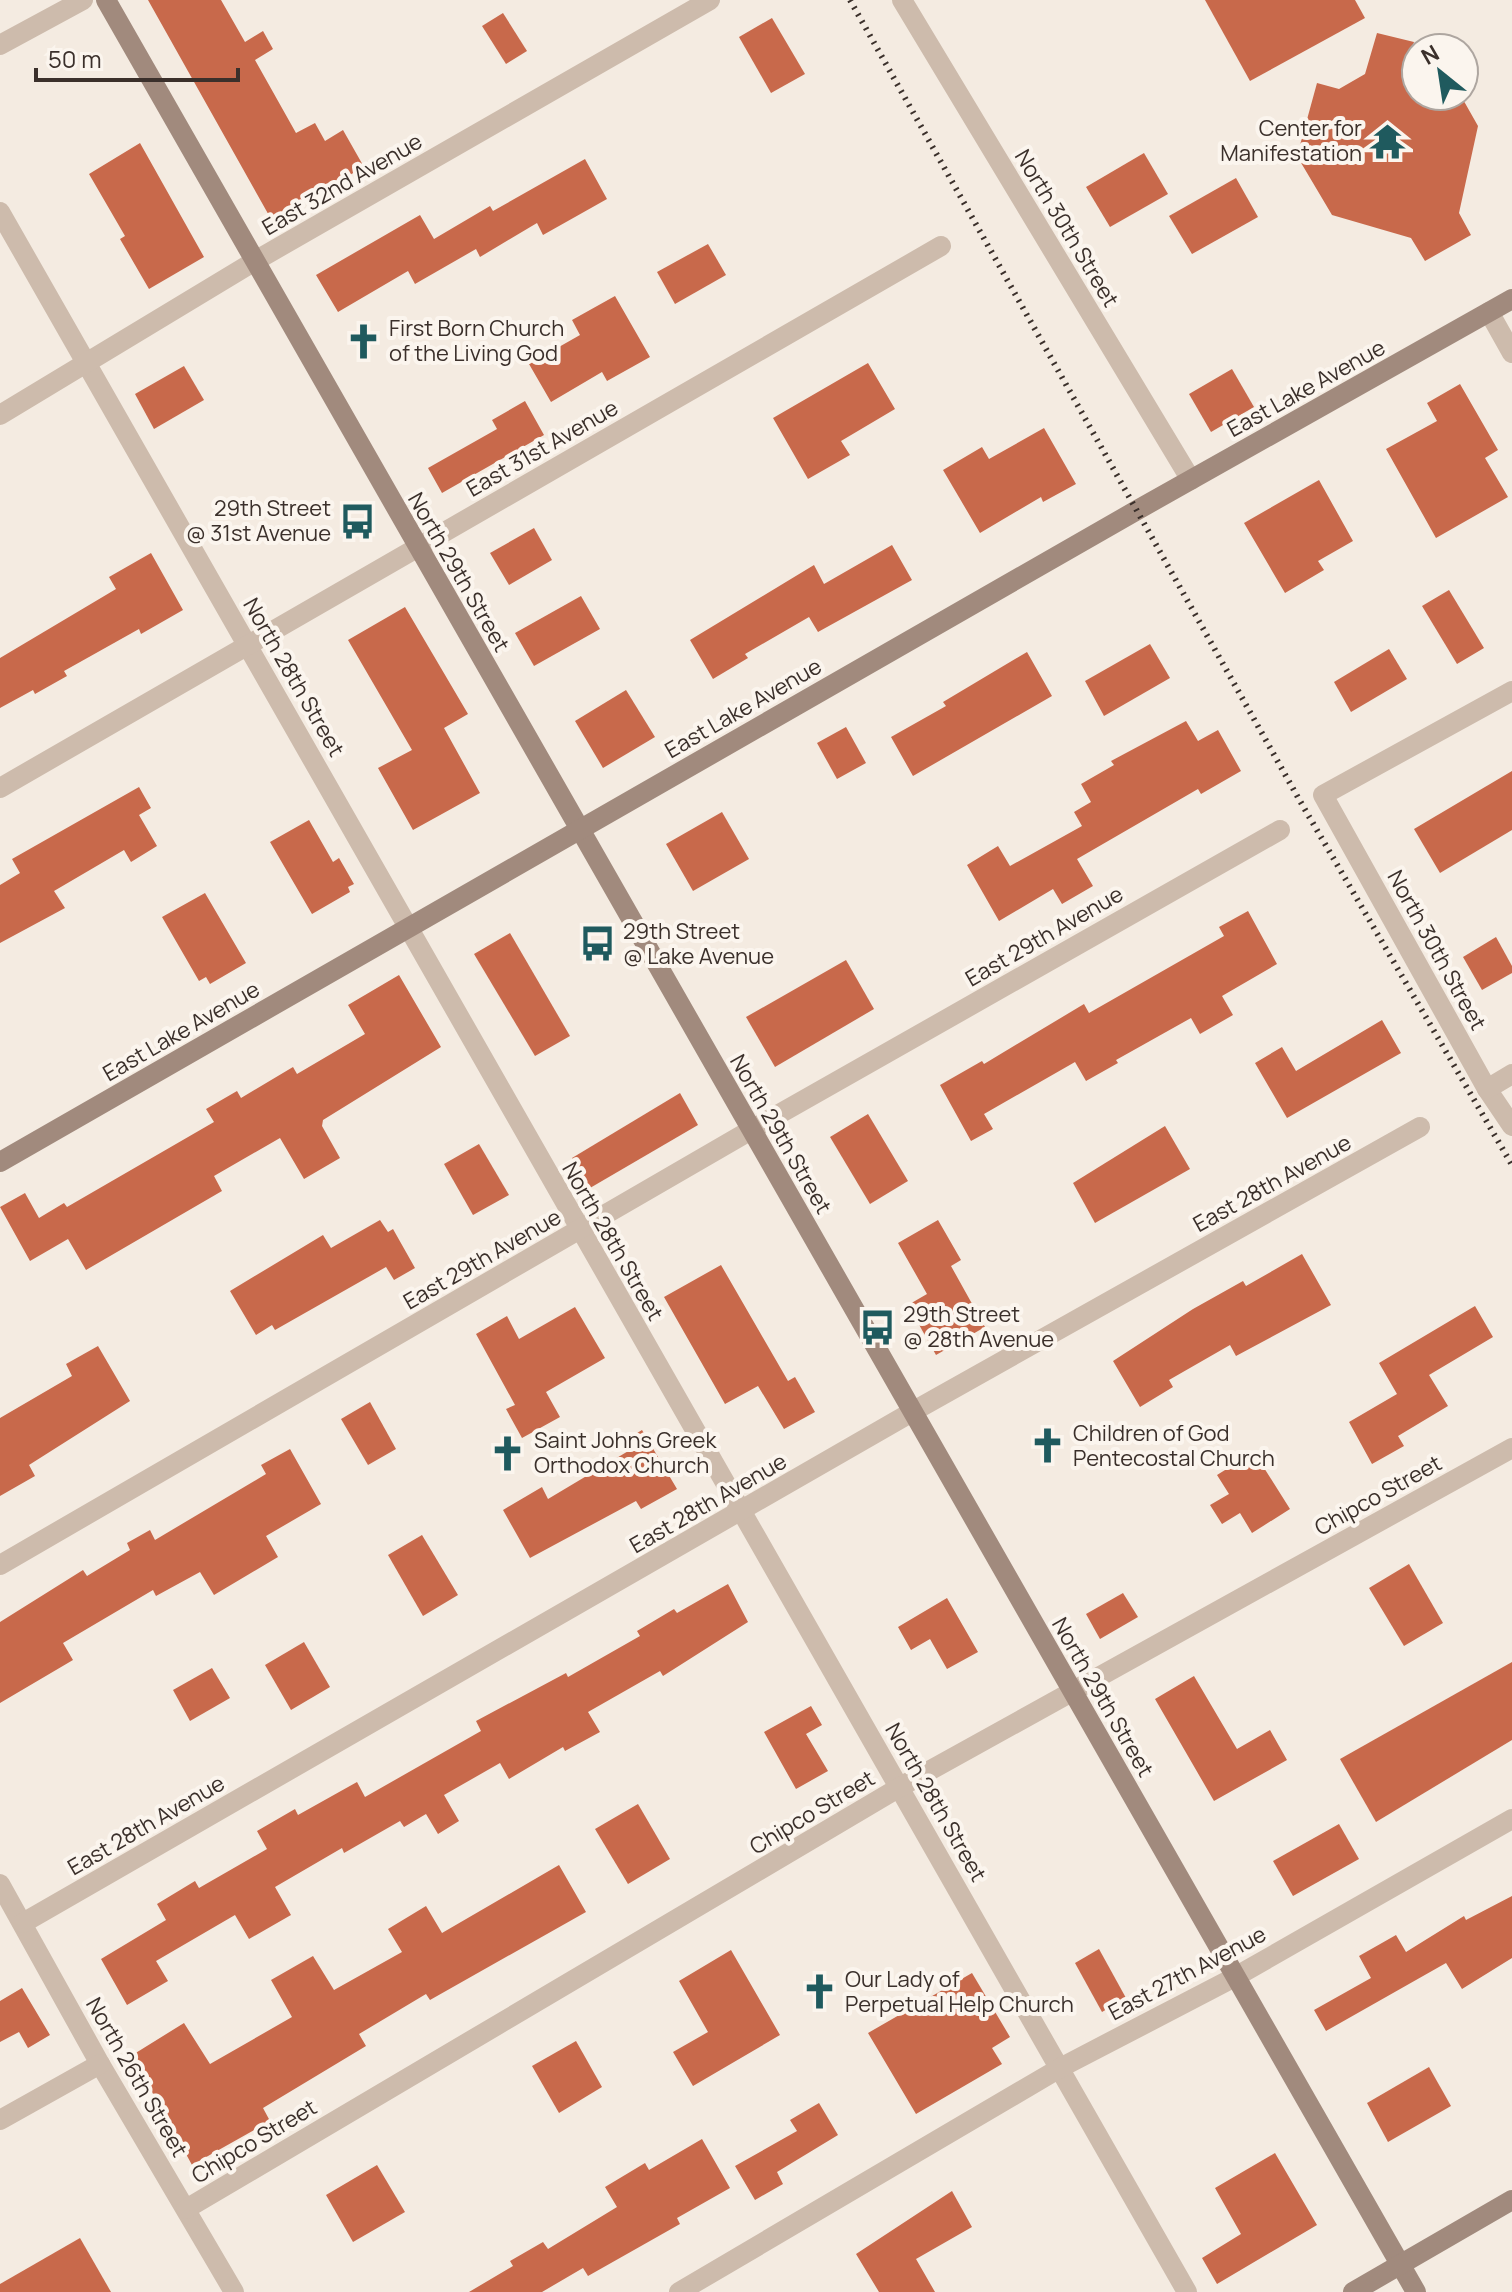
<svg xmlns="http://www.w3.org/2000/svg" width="1512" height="2292" font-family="Manrope,sans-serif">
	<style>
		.building { fill: #c8694b }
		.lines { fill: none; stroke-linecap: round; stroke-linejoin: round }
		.street { stroke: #cdbbac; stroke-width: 20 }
		.secondary { stroke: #a18a7d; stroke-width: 20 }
		.rail { stroke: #3b302b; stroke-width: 6; stroke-dasharray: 2 6; stroke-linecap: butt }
		.labels { text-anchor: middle; stroke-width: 8; stroke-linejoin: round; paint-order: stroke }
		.poi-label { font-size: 22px; fill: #3b302b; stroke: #fbf5ee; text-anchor: start }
		.street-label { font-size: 22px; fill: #3b302b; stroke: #fbf5ee }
	</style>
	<rect width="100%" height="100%" fill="#f4ebe1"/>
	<g class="building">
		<polygon points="148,0 221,0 245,42 263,31 273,49 255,60 296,133 315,123 325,141 343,130 364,167 271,219"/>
		<polygon points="1205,0 1355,0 1365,18 1250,81"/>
		<polygon points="503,13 527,51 506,64 482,26"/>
		<polygon points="772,18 805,74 771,93 739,37"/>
		<polygon points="1377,33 1414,42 1409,59 1416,61 1416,96 1461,96 1478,126 1459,213 1471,235 1425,261 1411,238 1332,215 1297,156 1317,83 1339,89 1365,74"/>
		<polygon points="140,143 204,257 149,289 120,239 125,236 89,174"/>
		<polygon points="1144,153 1168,194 1110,227 1086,187"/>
		<polygon points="585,159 607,199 543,235 537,223 480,257 476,249 415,284 408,271 338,312 316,275 420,215 434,239 490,206 493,211"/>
		<polygon points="1236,178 1258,217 1192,254 1169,216"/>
		<polygon points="708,244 726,275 675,304 657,272"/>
		<polygon points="615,296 650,357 607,381 602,372 551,402 529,364 580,335 572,320"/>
		<polygon points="868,363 895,409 841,441 850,455 808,479 773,418"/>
		<polygon points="184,366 204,400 154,429 135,394"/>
		<polygon points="1232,369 1254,407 1211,432 1189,394"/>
		<polygon points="1460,384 1498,450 1485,458 1508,497 1436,538 1386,449 1437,421 1427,403"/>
		<polygon points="525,401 544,435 442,493 428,468 497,429 492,420"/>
		<polygon points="1044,428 1076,484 1043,502 1041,497 980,533 943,470 982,447 989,459"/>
		<polygon points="1319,480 1353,541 1318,561 1324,570 1285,593 1244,523"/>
		<polygon points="534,528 552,560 509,585 490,553"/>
		<polygon points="892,545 912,580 818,632 809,617 745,654 748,658 713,679 690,640 814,565 824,584"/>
		<polygon points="151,553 183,610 141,634 139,629 64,671 67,676 35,694 33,690 0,708 0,658 116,589 109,577"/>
		<polygon points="1449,590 1484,648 1457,664 1422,606"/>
		<polygon points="581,596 600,629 534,666 515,633"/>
		<polygon points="405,607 468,714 444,728 480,793 413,830 378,768 412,750 348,640"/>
		<polygon points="1150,644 1170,678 1104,716 1085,681"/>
		<polygon points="1389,649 1407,679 1351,712 1334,682"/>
		<polygon points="1027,652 1052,696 913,776 891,737 946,706 943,702"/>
		<polygon points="626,690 655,737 603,768 575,721"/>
		<polygon points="1186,721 1198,741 1218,730 1241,771 1201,794 1198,789 1077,859 1093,886 1062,904 1053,889 999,921 967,865 998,846 1010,866 1082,826 1074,812 1091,802 1081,784 1114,765 1111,761"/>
		<polygon points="846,727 866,763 837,779 817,743"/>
		<polygon points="1512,771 1512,830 1440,873 1414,829"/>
		<polygon points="139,787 151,808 139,815 157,846 131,862 124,850 54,891 65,908 0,943 0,885 20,873 12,859"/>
		<polygon points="722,812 749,859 693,891 666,844"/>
		<polygon points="309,820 333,862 339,858 354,884 348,887 350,892 312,914 270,842"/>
		<polygon points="205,893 246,963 210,984 206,977 199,981 162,917"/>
		<polygon points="1248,911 1277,964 1222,996 1233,1015 1200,1034 1191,1018 1116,1060 1118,1063 1086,1081 1075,1062 984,1114 993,1129 971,1141 940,1085 982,1061 984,1064 1084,1004 1089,1013 1224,936 1219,927"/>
		<polygon points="510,933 570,1036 535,1056 474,954"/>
		<polygon points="1496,937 1512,966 1512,973 1482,990 1463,957"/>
		<polygon points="846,960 874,1009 775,1067 746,1017"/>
		<polygon points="399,975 441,1047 323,1120 322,1126 340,1158 304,1179 280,1138 214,1176 222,1191 86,1270 68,1239 30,1261 0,1207 25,1193 39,1218 64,1203 67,1207 214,1122 206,1109 237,1091 241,1098 293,1067 297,1074 365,1034 348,1005"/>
		<polygon points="1382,1020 1401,1053 1287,1118 1255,1063 1282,1047 1296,1071"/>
		<polygon points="680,1093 698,1125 590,1188 572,1158"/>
		<polygon points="868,1114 908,1181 870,1204 830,1137"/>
		<polygon points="1165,1126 1190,1169 1095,1223 1073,1183"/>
		<polygon points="479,1144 509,1195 473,1215 444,1164"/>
		<polygon points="380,1220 388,1232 393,1229 415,1268 394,1280 386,1267 275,1330 272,1325 256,1335 230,1291 323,1235 331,1248"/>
		<polygon points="938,1220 961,1260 951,1266 985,1327 936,1355 908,1305 927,1294 898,1243"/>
		<polygon points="1302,1254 1331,1305 1236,1356 1230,1345 1169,1380 1173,1387 1140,1407 1113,1361 1193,1309 1243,1281 1246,1286"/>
		<polygon points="721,1265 788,1381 795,1377 815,1412 784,1429 758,1386 725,1404 664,1297"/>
		<polygon points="1475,1306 1493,1337 1429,1375 1448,1406 1398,1436 1404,1446 1372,1464 1349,1422 1397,1394 1379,1363"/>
		<polygon points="575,1307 605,1358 546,1392 560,1417 522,1438 506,1409 515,1405 476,1334 507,1316 519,1339"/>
		<polygon points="98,1346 130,1401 29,1465 35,1476 0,1496 0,1418 72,1376 66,1364"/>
		<polygon points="370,1402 396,1449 368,1465 341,1419"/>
		<polygon points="642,1430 677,1489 641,1509 636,1501 530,1558 503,1510 542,1487 548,1499 630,1450 624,1441"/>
		<polygon points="290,1449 321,1504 266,1536 278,1557 214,1595 200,1572 156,1596 153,1590 63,1643 73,1660 0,1703 0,1622 83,1570 87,1576 130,1550 127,1543 150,1530 155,1540 266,1474 261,1465"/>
		<polygon points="1254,1452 1290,1509 1252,1533 1240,1513 1222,1524 1210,1505 1229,1494 1217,1475"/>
		<polygon points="422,1535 458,1595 423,1616 388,1555"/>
		<polygon points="1409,1564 1443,1623 1404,1646 1369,1588"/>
		<polygon points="728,1584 748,1622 663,1676 660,1671 588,1712 600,1732 565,1751 563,1747 509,1779 500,1763 444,1795 459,1821 438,1834 426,1814 404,1827 400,1821 344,1853 342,1848 275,1887 291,1915 249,1939 235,1915 156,1961 168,1981 127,2005 101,1959 166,1920 157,1904 195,1881 199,1888 267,1849 257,1831 295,1809 298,1815 357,1782 365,1797 481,1731 476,1721 566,1673 568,1677 640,1636 637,1631 674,1609 677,1613"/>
		<polygon points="1123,1593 1138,1617 1100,1639 1086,1614"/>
		<polygon points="947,1598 978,1652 947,1669 930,1639 911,1650 898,1627"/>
		<polygon points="304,1642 330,1687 291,1710 265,1665"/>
		<polygon points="1512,1662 1512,1740 1376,1822 1340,1759"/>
		<polygon points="212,1668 230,1698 190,1721 173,1690"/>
		<polygon points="1194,1676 1237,1749 1270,1730 1287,1760 1214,1801 1155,1699"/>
		<polygon points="811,1706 822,1725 806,1734 828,1771 796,1789 764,1732"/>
		<polygon points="638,1804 670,1859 628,1884 595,1829"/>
		<polygon points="1339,1824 1359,1859 1293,1896 1273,1861"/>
		<polygon points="559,1865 586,1912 430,2000 426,1994 359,2034 366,2046 263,2108 270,2121 192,2165 151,2090 147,2092 126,2059 184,2023 210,2064 292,2017 271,1980 313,1956 334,1990 402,1952 388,1929 426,1906 442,1933"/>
		<polygon points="1512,1896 1512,1958 1462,1989 1446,1963 1326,2031 1314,2010 1371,1978 1359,1956 1396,1935 1406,1952 1464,1916 1466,1920"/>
		<polygon points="1099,1949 1126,1998 1102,2012 1075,1963"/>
		<polygon points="731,1950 780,2035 693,2086 673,2052 708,2032 679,1981"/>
		<polygon points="972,1973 1010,2037 992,2048 1002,2064 916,2114 868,2033"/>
		<polygon points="22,1988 50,2035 28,2048 19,2032 0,2042 0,2001"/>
		<polygon points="576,2041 602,2087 559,2113 532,2066"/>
		<polygon points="1429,2067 1451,2106 1388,2142 1367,2103"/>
		<polygon points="819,2103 838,2135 777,2172 783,2184 755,2200 735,2166 797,2131 790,2120"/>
		<polygon points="702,2139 730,2188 677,2218 680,2224 588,2276 583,2268 542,2292 469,2292 513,2266 510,2261 543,2242 548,2249 617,2207 605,2187 645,2163 649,2170"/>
		<polygon points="1275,2153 1317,2225 1217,2284 1202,2258 1241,2234 1215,2188"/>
		<polygon points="377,2165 405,2212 353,2242 326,2195"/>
		<polygon points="952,2191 972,2227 916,2259 935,2292 879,2292 856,2254"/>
		<polygon points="80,2238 111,2292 0,2292 0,2284"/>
	</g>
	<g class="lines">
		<g class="street">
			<polyline points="902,0 1191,480"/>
			<polyline points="0,45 83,0"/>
			<polyline points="0,212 1187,2292"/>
			<polyline points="1489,312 1512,353"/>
			<polyline points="0,415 255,261 710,0"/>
			<polyline points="1512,691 1323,795 1487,1089 1512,1126"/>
			<polyline points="0,788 941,246"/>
			<polyline points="1487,1089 1512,1074"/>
			<polyline points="0,1565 751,1130 1280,830"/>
			<polyline points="0,1884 100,2064 234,2292"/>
			<polyline points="23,1923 912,1412 1420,1127"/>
			<polyline points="0,2120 100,2064"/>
			<polyline points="186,2209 900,1787 1512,1448"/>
			<polyline points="679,2292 1060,2068 1235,1977 1512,1819"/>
		</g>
		<g class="secondary">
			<polyline points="106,0 1416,2292"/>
			<polyline points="0,1162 1139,509 1512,299"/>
			<polyline points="1353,2292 1512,2200"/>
		</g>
		<polyline class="rail" points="850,0 1300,801 1512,1165"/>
	</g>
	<defs>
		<symbol id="temple-bare" viewBox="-9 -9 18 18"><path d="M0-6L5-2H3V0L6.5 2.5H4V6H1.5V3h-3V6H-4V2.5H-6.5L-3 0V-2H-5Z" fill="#1f5a5e" stroke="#fbf5ee" stroke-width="2.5" paint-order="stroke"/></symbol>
		<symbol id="church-bare" viewBox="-9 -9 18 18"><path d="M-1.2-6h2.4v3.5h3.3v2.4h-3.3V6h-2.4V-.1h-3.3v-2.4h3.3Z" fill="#1f5a5e" stroke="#fbf5ee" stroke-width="2.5" paint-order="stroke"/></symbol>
		<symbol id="bus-bare" viewBox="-9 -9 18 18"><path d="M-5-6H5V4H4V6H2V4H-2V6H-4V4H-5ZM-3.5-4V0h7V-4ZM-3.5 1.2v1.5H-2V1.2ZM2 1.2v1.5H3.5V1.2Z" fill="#1f5a5e" stroke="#fbf5ee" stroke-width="2.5" paint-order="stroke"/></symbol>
	</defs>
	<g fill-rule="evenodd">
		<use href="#temple-bare" x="1362" y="116" width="51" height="51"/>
		<use href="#church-bare" x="338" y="316" width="51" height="51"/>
		<use href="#bus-bare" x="332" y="496" width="51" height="51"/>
		<use href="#bus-bare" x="572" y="918" width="51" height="51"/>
		<use href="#bus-bare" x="852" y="1302" width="51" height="51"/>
		<use href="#church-bare" x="1022" y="1420" width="51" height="51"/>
		<use href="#church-bare" x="482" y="1428" width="51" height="51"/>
		<use href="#church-bare" x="794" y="1966" width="51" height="51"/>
	</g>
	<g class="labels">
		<g class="poi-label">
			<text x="1362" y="136" text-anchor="end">Center for<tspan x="1362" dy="25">Manifestation</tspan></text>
			<text x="389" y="336">First Born Church<tspan x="389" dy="25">of the Living God</tspan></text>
			<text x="331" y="516" text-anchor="end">29th Street<tspan x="331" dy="25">@ 31st Avenue</tspan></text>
			<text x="623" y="939">29th Street<tspan x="623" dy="25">@ Lake Avenue</tspan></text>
			<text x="903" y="1322">29th Street<tspan x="903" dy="25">@ 28th Avenue</tspan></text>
			<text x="1073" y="1441">Children of God<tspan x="1073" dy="25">Pentecostal Church</tspan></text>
			<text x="534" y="1448">Saint Johns Greek<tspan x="534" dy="25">Orthodox Church</tspan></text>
			<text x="845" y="1987">Our Lady of<tspan x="845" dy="25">Perpetual Help Church</tspan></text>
		</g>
		<g class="street-label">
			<text transform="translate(342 184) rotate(-30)" y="8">East 32nd Avenue</text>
			<text transform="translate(1067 228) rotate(59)" y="8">North 30th Street</text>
			<text transform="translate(1306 388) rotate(-29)" y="8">East Lake Avenue</text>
			<text transform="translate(542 448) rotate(-30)" y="8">East 31st Avenue</text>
			<text transform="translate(459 572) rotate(60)" y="8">North 29th Street</text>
			<text transform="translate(294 677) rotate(60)" y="8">North 28th Street</text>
			<text transform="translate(743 708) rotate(-30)" y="8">East Lake Avenue</text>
			<text transform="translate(1044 936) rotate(-30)" y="8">East 29th Avenue</text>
			<text transform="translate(1437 950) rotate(61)" y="8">North 30th Street</text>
			<text transform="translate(181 1031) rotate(-30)" y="8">East Lake Avenue</text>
			<text transform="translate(781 1134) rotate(60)" y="8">North 29th Street</text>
			<text transform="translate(1272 1183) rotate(-29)" y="8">East 28th Avenue</text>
			<text transform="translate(613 1241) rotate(60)" y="8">North 28th Street</text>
			<text transform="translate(482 1259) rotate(-30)" y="8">East 29th Avenue</text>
			<text transform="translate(1378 1495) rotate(-29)" y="8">Chipco Street</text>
			<text transform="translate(708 1503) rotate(-30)" y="8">East 28th Avenue</text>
			<text transform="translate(1103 1697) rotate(60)" y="8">North 29th Street</text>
			<text transform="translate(936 1802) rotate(60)" y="8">North 28th Street</text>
			<text transform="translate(812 1812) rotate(-31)" y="8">Chipco Street</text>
			<text transform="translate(146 1825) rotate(-30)" y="8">East 28th Avenue</text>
			<text transform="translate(1187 1973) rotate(-28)" y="8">East 27th Avenue</text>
			<text transform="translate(137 2077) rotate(60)" y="8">North 26th Street</text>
			<text transform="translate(254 2141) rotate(-31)" y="8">Chipco Street</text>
		</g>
	</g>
	<g transform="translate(1440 72) rotate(330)"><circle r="38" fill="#fbf5ee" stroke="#aea6a0" stroke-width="2"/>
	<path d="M0-6L14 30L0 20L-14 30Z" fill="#1f5a5e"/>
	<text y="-12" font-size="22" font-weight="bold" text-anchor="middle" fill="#3b302b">N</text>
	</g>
	<path d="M36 68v12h202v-12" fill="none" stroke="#3b302b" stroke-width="4"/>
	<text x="48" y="68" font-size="24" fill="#3b302b" stroke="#fbf5ee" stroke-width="6" paint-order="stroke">50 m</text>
</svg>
